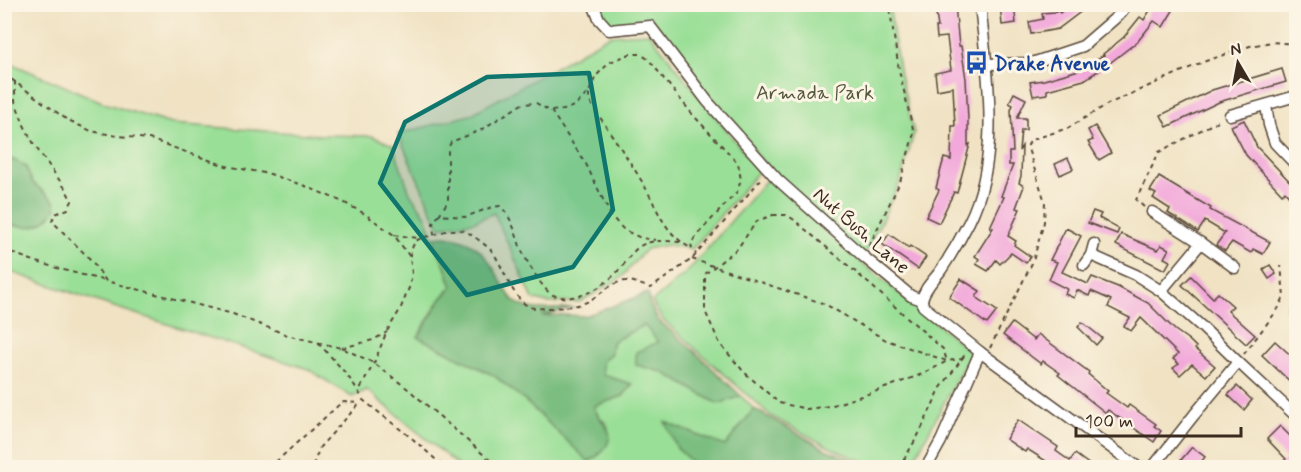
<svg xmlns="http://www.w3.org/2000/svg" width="1301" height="472" font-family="Mynerve,sans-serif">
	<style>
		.green { fill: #9adf97; stroke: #6a845a; stroke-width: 1.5 }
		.forest { fill: #7bbe80; stroke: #5b744f; stroke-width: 1.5 }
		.building { fill: #f2a8da }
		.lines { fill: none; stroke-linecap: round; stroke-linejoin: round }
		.minor-casing { stroke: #564637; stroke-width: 13 }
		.path { stroke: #564637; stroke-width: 2; stroke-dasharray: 4.5 4.5; stroke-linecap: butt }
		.minor { stroke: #fff; stroke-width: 10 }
		.marked { fill: #0f766e; fill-opacity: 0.2; stroke: #0f766e; stroke-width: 4.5; stroke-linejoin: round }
		.labels { text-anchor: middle; stroke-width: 6; stroke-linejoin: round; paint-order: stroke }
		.transit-label { font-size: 20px; font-weight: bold; fill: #164399; stroke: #fcf5e5; text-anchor: start }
		.park-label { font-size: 20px; fill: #53573c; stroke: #fcf5e5 }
		.street-label { font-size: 20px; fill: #3b2a1e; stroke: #fcf5e5 }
	</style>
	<rect width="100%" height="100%" fill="#fcf5e5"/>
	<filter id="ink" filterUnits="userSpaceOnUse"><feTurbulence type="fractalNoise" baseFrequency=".0167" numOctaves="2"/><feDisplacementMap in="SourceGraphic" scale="12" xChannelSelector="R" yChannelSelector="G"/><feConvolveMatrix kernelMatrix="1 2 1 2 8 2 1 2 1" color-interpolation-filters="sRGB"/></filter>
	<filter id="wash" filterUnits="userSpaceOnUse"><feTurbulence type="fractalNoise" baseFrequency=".008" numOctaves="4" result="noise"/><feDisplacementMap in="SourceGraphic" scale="24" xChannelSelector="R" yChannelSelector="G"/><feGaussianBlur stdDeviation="1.35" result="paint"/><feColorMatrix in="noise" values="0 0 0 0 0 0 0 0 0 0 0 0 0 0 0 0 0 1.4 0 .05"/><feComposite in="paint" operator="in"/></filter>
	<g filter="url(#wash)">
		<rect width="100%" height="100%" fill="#f0e2c3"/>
		<g class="green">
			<polygon points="593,5 889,5 899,70 914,133 900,182 864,257 778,180 650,26 609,30"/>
			<polygon points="649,33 759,171 692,249 668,245 646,249 621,278 580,302 547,303 533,299 494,213 473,222 439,227 398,134 470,115 547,72 610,35"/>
			<path d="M5 61 107 104 171 124 320 135 372 136 393 145 410 193 426 216 433 237 444 264 452 287C438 298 427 322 418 337L493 375 522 398 590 461C594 459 601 454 604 449 607 444 610 430 607 425 602 417 596 417 594 406L623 396 632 385 602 375V362L611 353 612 342 644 325 659 342 636 365 663 372 718 404 741 396 754 409 725 446 677 448 697 467H460L367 390 352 397 308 369 108 305 5 270V223L17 226 54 201 32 182 26 167 16 161 5 157Z"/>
			<polygon points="768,178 851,254 971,352 910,467 876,467 829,447 771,416 662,319 652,302 690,269"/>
			<polygon points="1296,283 1296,318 1286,308"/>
		</g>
		<g class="forest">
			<path d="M5 157 16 161 26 167 32 182 54 201 56 209C41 230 29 229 5 223Z"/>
			<path d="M444 236C476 238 488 257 502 283 507 292 513 303 523 306 539 312 558 308 574 308L542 316 568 315 585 316 648 293 650 304 658 320 695 352 741 396 718 404 663 372 636 365V352L658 342 644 325 612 342 611 353 602 362 603 375 632 384 623 396 594 406C597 423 620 429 604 449 599 454 595 460 588 461L522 398 493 375 418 337 441 299 452 287 444 264 433 237Z"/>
			<polygon points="754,409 827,450 871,467 697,467 677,448 665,422 725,446"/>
		</g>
		<g id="blocks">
			<g class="building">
				<polygon points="1000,4 1014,4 1016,23 1002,25"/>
				<polygon points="1070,4 1091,4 1058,29 1031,34 1029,22 1043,19 1042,13 1055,12 1057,10 1060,13"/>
				<polygon points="1154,4 1177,4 1163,27 1154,21 1138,41 1106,66 1084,80 1047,90 1047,94 1033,96 1030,82 1044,80 1079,70 1104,55 1103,54 1124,37 1140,17 1144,20"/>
				<polygon points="955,5 959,46 961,46 966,79 968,120 968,145 970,144 957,193 954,192 939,223 926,217 939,190 936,188 944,158 951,160 952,126 955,126 953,87 937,90 935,73 951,70 947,37 937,38 936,27 938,27 935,7"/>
				<polygon points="1282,69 1286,82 1219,102 1167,127 1161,115 1212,90"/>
				<polygon points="1014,93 1026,99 1017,118 1026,118 1026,130 1021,130 1019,151 1022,146 1021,176 1019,183 1024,186 1016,208 1020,209 1008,236 1016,241 1014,245 1031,257 1026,263 1011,253 1000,264 996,260 988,271 976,264 979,259 975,256 993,228 990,227 1004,197 1001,196 1013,165 1009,165 1009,152 1013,152 1011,110 1013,105 1009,103"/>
				<polygon points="1244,120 1257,147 1296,188 1296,204 1285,191 1282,194 1246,155 1231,126"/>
				<polygon points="1095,126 1111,153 1099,160 1088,142 1093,140 1088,130"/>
				<polygon points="1068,158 1073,169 1060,175 1055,164"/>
				<polygon points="1159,177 1211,208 1210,210 1270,242 1263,254 1253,249 1251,253 1232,242 1225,251 1216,245 1225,233 1205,221 1198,232 1168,213 1170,209 1153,198 1156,194 1150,191"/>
				<polygon points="1093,211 1101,214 1099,218 1119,229 1117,234 1088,223"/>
				<polygon points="1066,228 1081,236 1062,272 1088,284 1092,277 1118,287 1148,303 1175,330 1189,340 1196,347 1195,349 1215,366 1206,376 1192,364 1180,375 1173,368 1179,364 1173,359 1178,354 1141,318 1131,331 1124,326 1130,318 1108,307 1111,300 1091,291 1089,296 1077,290 1074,298 1065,294 1067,289 1049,280 1057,262 1050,260"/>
				<polygon points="889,234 909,248 910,246 926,257 918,269 882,244"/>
				<polygon points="1121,234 1158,250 1161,245 1169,249 1164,258 1170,261 1165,270 1116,245"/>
				<polygon points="1270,265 1276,274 1269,279 1263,270"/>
				<polygon points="1191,276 1213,298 1218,293 1233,306 1228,311 1255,335 1246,344 1182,285"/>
				<polygon points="961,279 980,291 976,297 997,311 987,324 949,297"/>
				<polygon points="1082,322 1102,338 1096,345 1078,327"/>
				<polygon points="1012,323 1034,340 1038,334 1089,372 1088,374 1108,391 1106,393 1127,408 1129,405 1156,424 1154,426 1161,431 1154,442 1108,410 1106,413 1058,375 1060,373 1043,361 1041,364 1003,335"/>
				<polygon points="1275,341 1296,360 1296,387 1262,355"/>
				<polygon points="1237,386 1252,400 1244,410 1228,395"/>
				<polygon points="1018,420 1058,447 1056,451 1070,461 1075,454 1094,468 1057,468 1027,449 1025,452 1006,439"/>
				<polygon points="1280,426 1292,438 1296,434 1296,468 1276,468 1286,459 1267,439"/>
				<polygon points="1192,447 1205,457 1201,462 1209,468 1189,468 1181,460"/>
			</g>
		</g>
	</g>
	<g filter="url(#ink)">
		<use href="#blocks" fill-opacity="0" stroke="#564637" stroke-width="1.5"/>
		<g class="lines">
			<defs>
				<g id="minor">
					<polyline points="593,4 599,19 609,30 650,26 708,102 778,180 864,257 911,296 922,300 923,306 980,352 1139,468"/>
					<polyline points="986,64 1032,63 1083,46 1120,14 1127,4"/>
					<polyline points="1266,105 1269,125 1275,143 1296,165"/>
					<polyline points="1230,115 1296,96"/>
					<polyline points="1152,212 1201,243 1235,268"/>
					<polyline points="1091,255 1136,275 1161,291 1202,327 1238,362 1296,416"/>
					<polyline points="1084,265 1091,255 1094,244"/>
					<polyline points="1161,291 1201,243"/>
					<path d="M922 300C924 288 934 280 941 270 951 255 961 238 969 222 1002 157 987 75 980 4"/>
					<polyline points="926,468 941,441 980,352"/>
					<polyline points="1152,468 1194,415 1238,362"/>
				</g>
			</defs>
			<use href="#minor" class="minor-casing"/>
			<g class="path">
				<polyline points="4,74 66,119 91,131 118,136 149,139 226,166 270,174 305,186 343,202 365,214 394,235 410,257 412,274 409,288 400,310 387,331 374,363 359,391"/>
				<polyline points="15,81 15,101 24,125 35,146 65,188 72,201 68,209 55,214 52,221 92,261 106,281 233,314 290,336 342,348 374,363 408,389 499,468"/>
				<path d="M589 94V100L593 107C609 131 626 155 641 180 659 209 661 231 692 249"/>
				<polyline points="551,111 586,164 611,216 624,230 641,238 656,240"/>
				<polyline points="1144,207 1136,200 1159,152 1222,119"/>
				<polyline points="439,215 448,201 448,149 451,142 479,131 522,104 536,103 550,111 564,110 576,105 589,92 596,76 610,62 630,54 641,54 649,60 693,115 738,163 741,180 737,192 696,236 691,244 692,249 696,254"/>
				<polygon points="773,215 786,215 793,219 858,274 943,349 947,361 925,373 877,391 830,406 807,409 779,403 744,372 720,344 705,311 705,274 737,249 757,221"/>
				<polyline points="394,235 418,238"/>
				<path d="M434 235 433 223 439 215 465 217 492 207 500 206C512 217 515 232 520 246 525 259 533 271 540 282 544 287 547 292 553 295 576 304 604 287 619 270 626 263 631 252 640 246 652 239 667 241 680 242"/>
				<polyline points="869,246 900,182 914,133 899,70 889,4"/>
				<path d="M4 249C36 264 72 272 106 281"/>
				<path d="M410 257C413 243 414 239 429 236 440 233 453 227 465 231 470 233 487 246 491 250 504 265 513 305 534 308 544 309 576 307 584 303 598 298 610 282 625 281 633 280 642 286 651 288L692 259 763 177"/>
				<polyline points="692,259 825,304 886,340 947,361 962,359"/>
				<path d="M318 343C335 361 352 378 363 400L414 440 445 468"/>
				<polyline points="342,348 373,340 387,332"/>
				<polyline points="990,348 1033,261 1044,222 1045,202 1029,152 1028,145 1031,140 1068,128 1108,104 1203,62 1250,46 1272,42 1296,44"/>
				<polyline points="1244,354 1278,309 1284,297 1281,265"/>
				<polyline points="269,468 342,402 360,403"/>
				<polyline points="304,468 313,465 320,447 359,404"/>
				<polyline points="899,468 920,432 940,389 964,356 967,356"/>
			</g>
			<use href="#minor" class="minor"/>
		</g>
	</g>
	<path class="marked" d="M589 73 613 210 573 267 467 295 380 183 405 122 487 77Z"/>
	<defs>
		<symbol id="bus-bare" viewBox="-9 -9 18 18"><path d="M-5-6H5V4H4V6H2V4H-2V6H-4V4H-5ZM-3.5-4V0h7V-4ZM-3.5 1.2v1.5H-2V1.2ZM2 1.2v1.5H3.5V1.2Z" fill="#1a4fb4" stroke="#fcf5e5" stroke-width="2.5" paint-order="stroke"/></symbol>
	</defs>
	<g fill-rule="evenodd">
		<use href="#bus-bare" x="960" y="46" width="33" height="33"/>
	</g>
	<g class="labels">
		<g class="transit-label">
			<text x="994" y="70">Drake Avenue</text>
		</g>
		<g class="park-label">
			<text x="815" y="99">Armada Park</text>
		</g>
		<g class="street-label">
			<text transform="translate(862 230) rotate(41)" y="7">Nut Bush Lane</text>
		</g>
	</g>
	<rect width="1301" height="472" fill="none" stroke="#fcf5e5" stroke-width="24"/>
	<g transform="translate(1238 63) rotate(350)" stroke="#fcf5e5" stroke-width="4.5" paint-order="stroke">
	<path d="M0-4.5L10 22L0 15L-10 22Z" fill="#3b2a1e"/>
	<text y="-9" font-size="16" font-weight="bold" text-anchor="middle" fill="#3b2a1e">N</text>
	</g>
	<path d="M1076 427v9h165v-9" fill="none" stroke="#3b2a1e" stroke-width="3"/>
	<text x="1085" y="427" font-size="18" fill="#3b2a1e" stroke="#fcf5e5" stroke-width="4.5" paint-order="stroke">100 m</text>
</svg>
